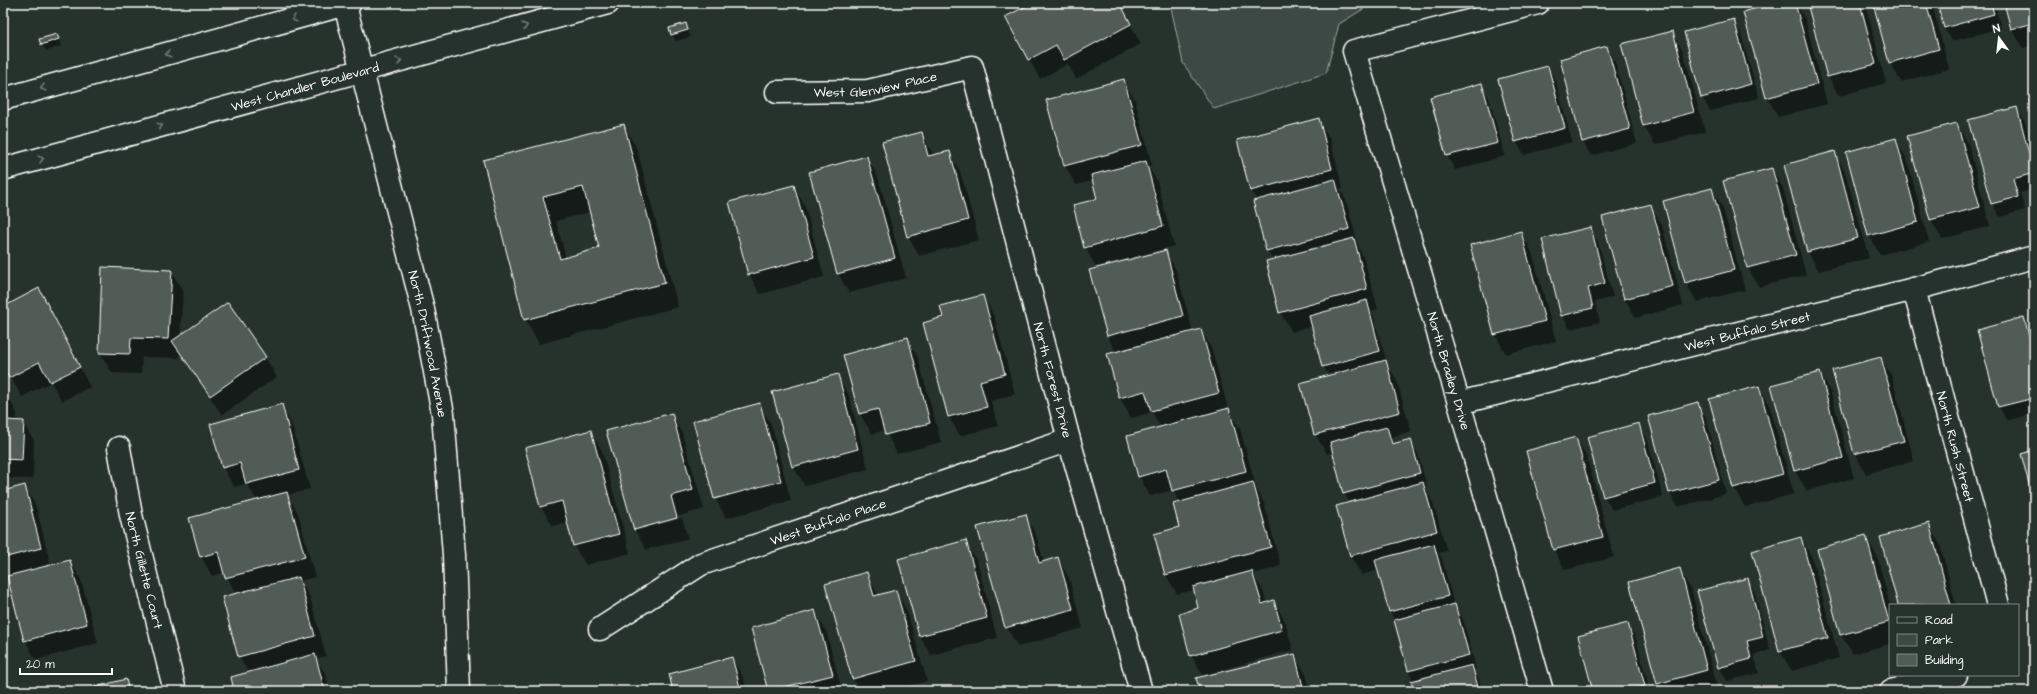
<svg xmlns="http://www.w3.org/2000/svg" width="2037" height="694" font-family="'Architects Daughter',sans-serif">
	<style>
		.green { fill: #3e4944; stroke: #9ea4a2 }
		.shadow { fill: #0007; fill-rule: evenodd }
		.building { fill: #515c57; stroke: #fff; fill-rule: evenodd }
		.lines { fill: none; stroke-linecap: round; stroke-linejoin: round }
		.street-casing { stroke: #fff; stroke-width: 25 }
		.secondary-casing { stroke: #fff; stroke-width: 25 }
		.street { stroke: #26332d; stroke-width: 22 }
		.secondary { stroke: #26332d; stroke-width: 22 }
		.oneway { stroke: #727a76 }
		.labels { text-anchor: middle; stroke-width: 4; stroke-linejoin: round; paint-order: stroke }
		.street-label { font-size: 13px; fill: #fff; stroke: #26332d }
	</style>
	<rect width="100%" height="100%" fill="#26332d"/>
	<filter id="ink" filterUnits="userSpaceOnUse"><feTurbulence type="fractalNoise" baseFrequency=".025" numOctaves="2"/><feDisplacementMap in="SourceGraphic" scale="8" xChannelSelector="R" yChannelSelector="G"/><feConvolveMatrix kernelMatrix="1 2 1 2 8 2 1 2 1" color-interpolation-filters="sRGB"/></filter>
	<g filter="url(#ink)">
		<polygon class="green" points="1170,3 1373,3 1339,24 1326,73 1214,109 1183,63"/>
		<g class="shadow">
			<polygon points="1034,3 1119,3 1141,44 1076,79 1068,64 1040,79 1029,59"/>
			<polygon points="1779,3 1795,3 1805,19 1827,104 1778,117 1767,97"/>
			<polygon points="1808,3 1865,3 1886,83 1839,96 1828,76"/>
			<polygon points="1874,3 1932,3 1949,69 1901,82 1890,62"/>
			<polygon points="1938,3 1994,3 2001,28 1952,41 1944,28"/>
			<polygon points="2005,3 2034,3 2034,45 2023,48 2012,29"/>
			<polygon points="1733,20 1741,34 1759,98 1710,111 1702,97"/>
			<polygon points="685,24 691,37 676,41 672,34"/>
			<polygon points="1672,32 1683,51 1705,132 1655,145 1644,126"/>
			<polygon points="57,35 62,46 46,51 42,44"/>
			<polygon points="1607,48 1615,61 1637,143 1591,156 1583,142 1561,60"/>
			<polygon points="1548,67 1556,81 1572,142 1524,155 1516,141"/>
			<polygon points="1123,80 1135,100 1152,165 1148,166 1157,181 1174,246 1096,267 1085,247 1098,199 1093,181 1076,185 1065,166"/>
			<polygon points="1481,84 1489,98 1505,156 1455,170 1447,156 1431,97"/>
			<polygon points="2017,108 2025,122 2034,157 2034,189 2020,193 2025,210 2000,217 1992,203"/>
			<polygon points="1318,119 1330,139 1343,189 1340,189 1346,200 1359,248 1364,259 1378,309 1372,311 1387,363 1397,381 1411,431 1392,437 1395,444 1411,440 1418,454 1427,487 1425,488 1433,503 1447,551 1439,553 1442,559 1454,605 1463,619 1476,669 1473,670 1479,680 1482,691 1415,691 1414,681 1408,671 1395,621 1390,612 1379,570 1362,575 1350,556 1350,503 1344,493 1333,452 1327,454 1315,434 1329,376 1323,366 1313,326 1292,332 1280,312 1273,260 1267,250 1257,201 1251,190"/>
			<polygon points="1957,124 1968,143 1990,226 1942,239 1931,220"/>
			<path d="M623 125 637 149 678 307 539 344 525 319 484 161ZM590 212 600 249 566 258 556 221Z"/>
			<polygon points="921,133 934,156 949,152 960,171 979,240 919,256 908,236"/>
			<polygon points="1895,139 1907,159 1929,242 1880,255 1869,235"/>
			<polygon points="1834,152 1845,172 1869,258 1819,271 1808,252"/>
			<polygon points="867,157 878,177 906,278 849,293 838,273"/>
			<polygon points="1772,169 1783,188 1806,275 1759,287 1748,268"/>
			<polygon points="794,186 805,206 824,277 760,294 749,274"/>
			<polygon points="1712,190 1723,209 1745,290 1697,302 1686,283"/>
			<polygon points="1650,205 1662,225 1683,305 1636,318 1625,299"/>
			<polygon points="1590,228 1598,242 1613,297 1595,302 1600,322 1570,329 1562,315"/>
			<polygon points="1521,232 1532,252 1556,341 1506,354 1495,334"/>
			<polygon points="1165,251 1176,270 1193,332 1201,330 1212,350 1228,409 1240,429 1257,490 1264,503 1281,566 1253,574 1263,591 1267,603 1274,601 1285,621 1293,650 1203,675 1191,655 1200,609 1195,590 1177,594 1166,575 1181,528 1180,503 1173,490 1150,496 1139,476 1161,428 1152,412 1131,418 1120,398 1108,355 1117,353 1107,336 1090,271"/>
			<polygon points="171,271 183,291 180,337 265,357 277,377 222,415 180,352 179,358 142,357 141,374 112,373 100,353"/>
			<polygon points="39,290 90,387 62,401 51,382 22,397 5,368 3,369 3,308"/>
			<polygon points="983,296 994,316 1015,394 991,401 998,426 960,436 949,417 944,318"/>
			<polygon points="2023,318 2031,332 2034,343 2034,413 2007,421 1999,407 1978,331"/>
			<polygon points="907,338 918,358 941,442 897,454 885,430 872,434 860,414 844,355"/>
			<polygon points="1881,358 1892,377 1914,461 1866,474 1855,454 1833,371"/>
			<polygon points="1820,373 1831,393 1854,478 1807,491 1795,471 1772,386"/>
			<polygon points="837,375 849,395 868,469 805,486 793,466"/>
			<polygon points="1759,387 1770,407 1794,494 1745,507 1734,488"/>
			<polygon points="3,393 6,393 17,413 17,421 23,422 34,441 33,479 3,478"/>
			<polygon points="1698,404 1706,417 1726,494 1678,507 1670,493 1649,417"/>
			<polygon points="759,405 771,424 791,501 726,518 715,498"/>
			<polygon points="281,406 292,425 310,489 288,495 298,513 315,577 300,581 310,597 326,656 316,659 326,675 330,691 235,691 249,673 239,657 236,595 225,572 212,576 201,556 257,501 247,484 234,487 223,468"/>
			<polygon points="671,414 682,433 704,509 638,528 638,530 682,518 688,538 646,550 635,530 607,431"/>
			<polygon points="1639,424 1647,438 1663,497 1612,510 1604,496"/>
			<polygon points="591,432 602,451 630,553 586,565 574,546 568,522 553,526 541,507 526,449"/>
			<polygon points="1576,438 1587,458 1614,557 1565,570 1554,550 1528,451"/>
			<polygon points="24,486 36,506 51,566 70,561 81,580 98,643 36,660 25,640 9,579 3,581 3,492"/>
			<polygon points="1025,515 1036,535 1044,562 1058,558 1069,578 1083,628 1018,647 1006,627"/>
			<polygon points="1928,525 1940,544 1956,605 1899,605"/>
			<polygon points="1866,537 1877,556 1890,605 1890,644 1853,654 1841,635"/>
			<polygon points="1801,539 1812,558 1839,658 1792,671 1780,651 1754,551"/>
			<polygon points="965,542 977,561 997,638 931,655 920,636"/>
			<polygon points="1679,570 1691,589 1718,690 1662,691 1658,683"/>
			<polygon points="866,573 879,596 896,591 907,611 927,681 891,691 860,691 853,679 826,584"/>
			<polygon points="1747,579 1755,593 1770,650 1754,655 1759,673 1727,681 1719,667"/>
			<polygon points="815,612 826,631 842,691 769,691 752,628"/>
			<polygon points="1628,624 1636,638 1650,691 1594,691"/>
			<polygon points="1294,655 1306,674 1310,691 1201,691"/>
			<polygon points="732,658 743,677 747,691 674,691"/>
			<polygon points="126,680 132,691 83,691"/>
		</g>
		<g class="building">
			<polygon points="1032,3 1120,3 1131,24 1064,60 1056,45 1028,60 1005,17"/>
			<polygon points="1776,3 1795,3 1817,84 1766,98 1743,12"/>
			<polygon points="1807,3 1860,3 1876,64 1827,77"/>
			<polygon points="1873,3 1926,3 1939,49 1889,63"/>
			<polygon points="1937,3 1991,3 1994,14 1944,28"/>
			<polygon points="2004,3 2034,3 2034,23 2011,29"/>
			<polygon points="1734,19 1751,84 1701,98 1684,32"/>
			<polygon points="686,23 688,30 671,35 669,28"/>
			<polygon points="1673,31 1694,112 1643,126 1621,44"/>
			<polygon points="57,34 59,39 41,45 39,39"/>
			<polygon points="1607,46 1630,129 1582,142 1560,59"/>
			<polygon points="1548,66 1565,128 1515,142 1498,79"/>
			<polygon points="1124,79 1142,145 1064,166 1046,100"/>
			<polygon points="1482,83 1498,143 1446,156 1430,97"/>
			<polygon points="2034,98 2034,120 2029,100"/>
			<polygon points="2017,107 2034,173 2013,179 2018,197 1991,204 1968,120"/>
			<polygon points="1319,118 1332,169 1250,191 1237,140"/>
			<polygon points="1957,123 1980,207 1930,220 1907,136"/>
			<path d="M624 124 665 283 524 320 483 160ZM583 187 599 248 560 259 543 197Z"/>
			<polygon points="922,132 928,156 950,151 968,220 907,237 882,142"/>
			<polygon points="1896,138 1918,222 1868,236 1846,152"/>
			<polygon points="1835,151 1858,238 1807,252 1784,165"/>
			<polygon points="867,156 895,258 837,274 809,172"/>
			<polygon points="1146,161 1163,226 1084,248 1073,205 1097,199 1091,175"/>
			<polygon points="1772,168 1796,255 1747,268 1723,181"/>
			<polygon points="1335,179 1349,229 1266,251 1253,201"/>
			<polygon points="794,185 814,257 748,275 729,202"/>
			<polygon points="1712,188 1734,270 1685,283 1663,201"/>
			<polygon points="1651,204 1673,286 1624,299 1602,217"/>
			<polygon points="1591,227 1605,283 1588,288 1593,308 1561,316 1542,239"/>
			<polygon points="1521,231 1545,321 1494,335 1470,245"/>
			<polygon points="1354,238 1367,289 1279,313 1266,261"/>
			<polygon points="1166,250 1183,316 1107,336 1089,270"/>
			<polygon points="102,267 172,270 168,339 131,338 130,354 99,353"/>
			<polygon points="39,288 80,367 50,382 39,362 9,378 3,366 3,307"/>
			<polygon points="983,295 1005,374 980,381 987,407 948,417 923,323 943,317 940,306"/>
			<polygon points="1367,300 1380,351 1322,367 1309,316"/>
			<polygon points="228,302 266,357 210,396 172,341"/>
			<polygon points="2024,317 2034,355 2034,398 1998,407 1977,330"/>
			<polygon points="1201,329 1219,393 1151,411 1145,391 1119,398 1107,354"/>
			<polygon points="908,337 930,423 885,435 878,409 859,414 843,355"/>
			<polygon points="1881,357 1904,441 1854,454 1832,370"/>
			<polygon points="1386,360 1400,412 1314,435 1300,383"/>
			<polygon points="1820,372 1843,458 1794,471 1771,385"/>
			<polygon points="838,374 858,449 792,467 772,392"/>
			<polygon points="1759,386 1783,474 1733,488 1709,399"/>
			<polygon points="3,392 6,392 6,420 24,421 22,460 3,459"/>
			<polygon points="1698,402 1719,480 1669,493 1648,416"/>
			<polygon points="760,403 781,481 714,499 693,421"/>
			<polygon points="282,404 299,470 246,484 240,463 222,468 210,424"/>
			<polygon points="1229,408 1246,471 1172,491 1166,469 1138,477 1127,436"/>
			<polygon points="672,413 693,490 671,496 677,518 634,530 606,431"/>
			<polygon points="1639,423 1655,483 1603,497 1587,437"/>
			<polygon points="1387,427 1392,444 1411,439 1420,473 1343,494 1330,442"/>
			<polygon points="591,430 619,534 573,546 562,501 540,507 525,448"/>
			<polygon points="1576,437 1603,537 1553,550 1526,451"/>
			<polygon points="2034,450 2034,503 2021,454"/>
			<polygon points="1253,482 1271,547 1165,575 1154,534 1179,527 1173,504"/>
			<polygon points="1423,482 1437,531 1350,556 1336,506"/>
			<polygon points="25,485 41,548 3,558 3,491"/>
			<polygon points="287,492 305,557 225,578 218,552 200,557 189,518"/>
			<polygon points="1026,514 1039,563 1058,557 1073,609 1005,628 977,527"/>
			<polygon points="1929,523 1951,605 1898,605 1880,537"/>
			<polygon points="1866,535 1889,622 1840,635 1817,549"/>
			<polygon points="1801,537 1828,638 1779,651 1752,551"/>
			<polygon points="966,540 987,618 919,636 898,559"/>
			<polygon points="1434,544 1448,596 1389,612 1375,560"/>
			<polygon points="70,560 87,624 24,641 7,576"/>
			<polygon points="1680,568 1707,670 1657,684 1629,582"/>
			<polygon points="1252,571 1262,604 1274,600 1282,630 1190,656 1179,614 1198,608 1193,587"/>
			<polygon points="867,572 874,596 896,590 916,661 852,679 825,584"/>
			<polygon points="299,577 315,636 238,657 222,597"/>
			<polygon points="1748,578 1763,637 1747,641 1751,659 1718,668 1697,591"/>
			<polygon points="1455,604 1469,655 1408,671 1394,620"/>
			<polygon points="815,610 833,675 768,691 751,628"/>
			<polygon points="1628,623 1645,686 1627,691 1593,691 1578,636"/>
			<polygon points="315,654 325,691 234,691 231,677"/>
			<polygon points="1295,654 1304,691 1200,691 1196,678"/>
			<polygon points="732,657 741,691 673,691 669,674"/>
			<polygon points="1472,665 1479,691 1414,691 1411,681"/>
			<polygon points="126,679 129,691 80,691"/>
		</g>
		<g class="lines">
			<defs>
				<g id="street">
					<path id="s1" d="M1538 3 1354 51 1459 403 1542 691"/>
					<path id="s2" d="M777 92 868 91 972 67 1069 440 1141 691"/>
					<path id="s3" d="M1914 289 1998 605"/>
					<path id="s4" d="M1459 403 1914 289 2034 257"/>
					<path id="s5" d="M119 448 131 515 175 691"/>
					<path id="s6" d="M600 629 701 564 1069 440"/>
					<polyline points="1891,691 1956,675"/>
				</g>
				<g id="secondary">
					<path id="s7" d="M345 5 423 309 443 414 454 555 459 691"/>
					<polyline points="3,99 350,3"/>
					<path id="s8" d="M3 169 608 3"/>
				</g>
			</defs>
			<use href="#street" class="street-casing"/>
			<use href="#secondary" class="secondary-casing"/>
			<use href="#street" class="street"/>
			<use href="#secondary" class="secondary"/>
		</g>
		<defs><path id="oneway-chevron" d="M-2-3.5L2.5 0L-2 3.5" fill="none" stroke-width="1.6" stroke-linecap="round" stroke-linejoin="round"/></defs>
		<g class="oneway">
			<use href="#oneway-chevron" transform="translate(294 19) rotate(164)"/>
			<use href="#oneway-chevron" transform="translate(525 26) rotate(-16)"/>
			<use href="#oneway-chevron" transform="translate(168 54) rotate(165)"/>
			<use href="#oneway-chevron" transform="translate(399 61) rotate(-15)"/>
			<use href="#oneway-chevron" transform="translate(43 88) rotate(165)"/>
			<use href="#oneway-chevron" transform="translate(160 126) rotate(-15)"/>
			<use href="#oneway-chevron" transform="translate(41 159) rotate(-15)"/>
		</g>
	</g>
	<g class="labels">
		<g class="street-label">
			<text dy="5" stroke="none"><textPath href="#s2" startOffset="99">West Glenview Place</textPath></text>
			<text dy="5" stroke="none"><textPath href="#s8" startOffset="313">West Chandler Boulevard</textPath></text>
			<text dy="5" stroke="none"><textPath href="#s4" startOffset="297">West Buffalo Street</textPath></text>
			<text dy="5" stroke="none"><textPath href="#s7" startOffset="349">North Driftwood Avenue</textPath></text>
			<text dy="5" stroke="none"><textPath href="#s1" startOffset="524">North Bradley Drive</textPath></text>
			<text dy="5" stroke="none"><textPath href="#s2" startOffset="521">North Forest Drive</textPath></text>
			<text dy="5" stroke="none"><textPath href="#s3" startOffset="163">North Rush Street</textPath></text>
			<text dy="5" stroke="none"><textPath href="#s6" startOffset="254">West Buffalo Place</textPath></text>
			<text dy="5" stroke="none"><textPath href="#s5" startOffset="125">North Gillette Court</textPath></text>
		</g>
	</g>
	<rect width="2037" height="694" fill="none" stroke="#26332d" stroke-width="16"/>
	<rect x="8" y="8" width="2021" height="678" fill="none" stroke="#fff" stroke-width="1.5" filter="url(#ink)"/>
	<rect x="1889" y="604" width="130" height="72" fill="#26332d" stroke="#7d8581"/>
	<rect x="1897" y="617" width="20" height="6" fill="#26332d" stroke="#7d8581"/>
	<text x="1925" y="624" font-size="12" fill="#ffffff">Road</text>
	<rect x="1897" y="634" width="20" height="12" fill="#3e4944" stroke="#7d8581"/>
	<text x="1925" y="644" font-size="12" fill="#ffffff">Park</text>
	<rect x="1897" y="654" width="20" height="12" fill="#515c57" stroke="#7d8581"/>
	<text x="1925" y="664" font-size="12" fill="#ffffff">Building</text>
	<g transform="translate(1999 38) rotate(345)" stroke="#26332d" stroke-width="3" paint-order="stroke">
	<path d="M0-3L7 15L0 10L-7 15Z" fill="#ffffff"/>
	<text y="-6" font-size="11" font-weight="bold" text-anchor="middle" fill="#ffffff">N</text>
	</g>
	<path d="M20 668v6h92v-6" fill="none" stroke="#ffffff" stroke-width="2"/>
	<text x="26" y="668" font-size="12" fill="#ffffff" stroke="#26332d" stroke-width="3" paint-order="stroke">20 m</text>
</svg>
